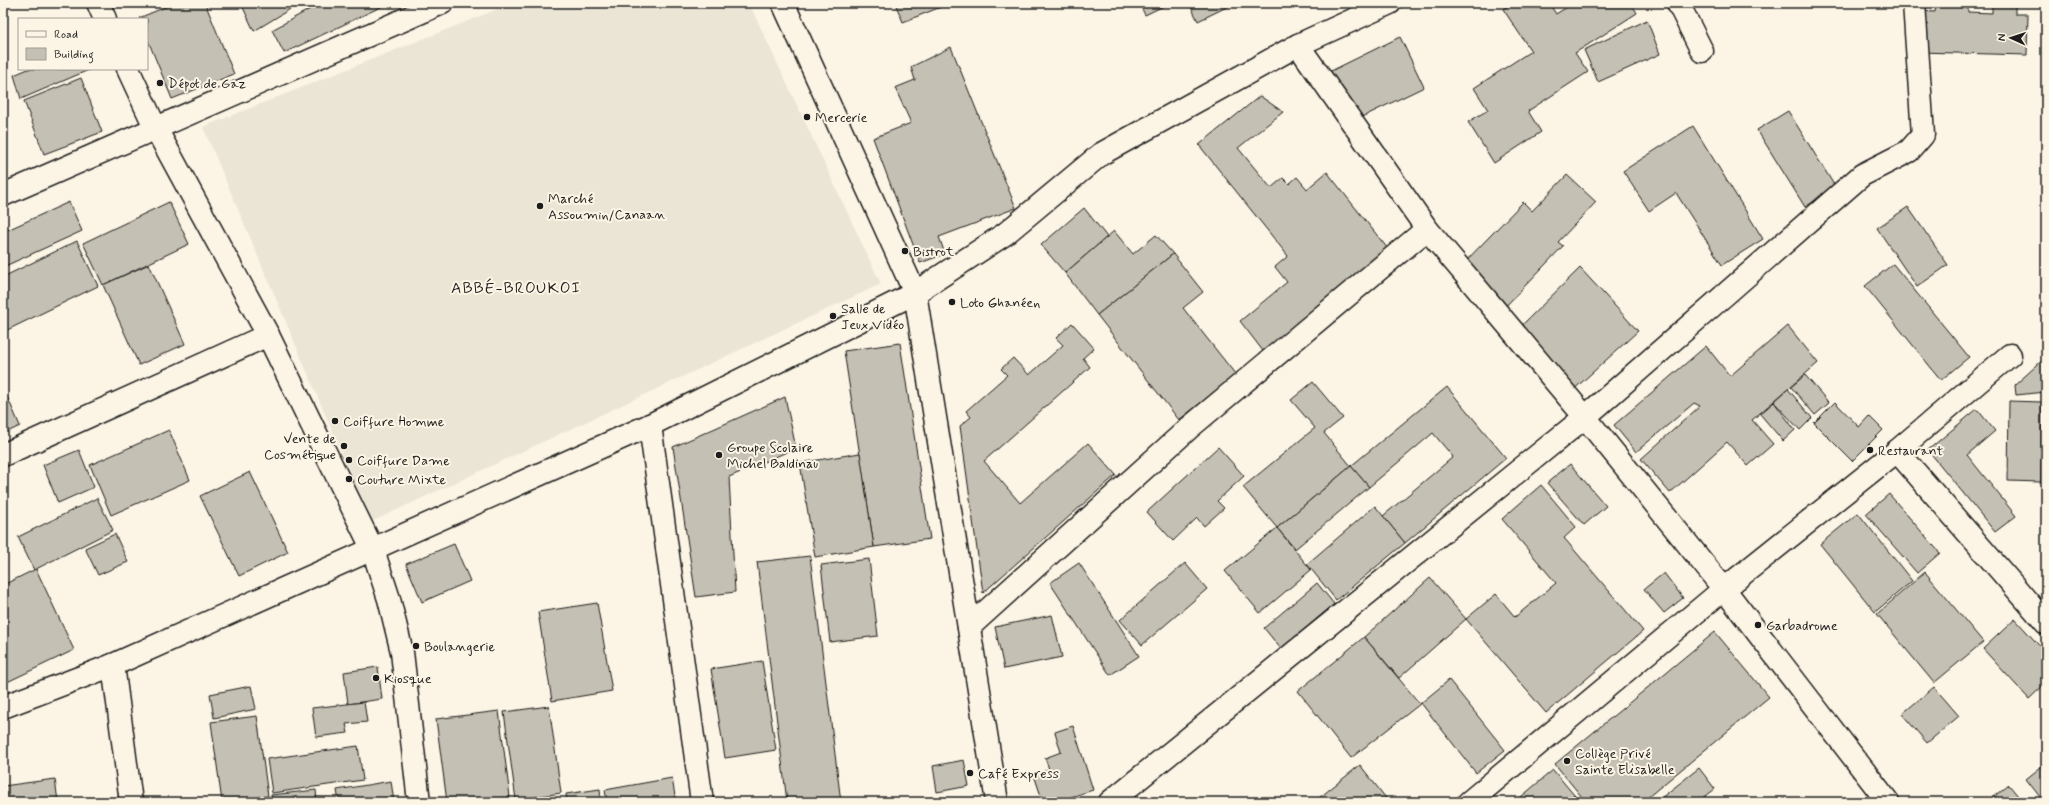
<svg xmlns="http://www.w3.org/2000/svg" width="2049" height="805" font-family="Mynerve,sans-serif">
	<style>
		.built { fill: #ebe5d6 }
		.building { fill: #c4c0b3; stroke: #1c1c1c }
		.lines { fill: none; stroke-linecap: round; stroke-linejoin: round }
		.minor-casing { stroke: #1c1c1c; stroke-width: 25 }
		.minor { stroke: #fcf5e5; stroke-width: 22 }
		.poi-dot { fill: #1c1c1c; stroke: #fcf5e5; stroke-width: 1.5 }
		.labels { text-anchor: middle; stroke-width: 4; stroke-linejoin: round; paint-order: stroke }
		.poi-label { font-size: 14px; fill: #1c1c1c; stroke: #fcf5e5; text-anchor: start }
		.quarter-label { font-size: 16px; letter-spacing: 1px; fill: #1c1c1c; stroke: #fcf5e5 }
	</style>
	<rect width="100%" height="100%" fill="#fcf5e5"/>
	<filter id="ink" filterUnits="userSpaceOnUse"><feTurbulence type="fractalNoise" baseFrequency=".025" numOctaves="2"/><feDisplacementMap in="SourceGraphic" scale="8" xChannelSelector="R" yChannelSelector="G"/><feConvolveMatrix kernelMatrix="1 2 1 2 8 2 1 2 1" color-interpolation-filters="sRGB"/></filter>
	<g filter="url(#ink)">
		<polygon class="built" points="513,3 749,3 881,284 371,522 203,127"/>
		<g class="building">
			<polygon points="175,3 205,3 234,74 172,99 147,38 147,19 139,18"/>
			<polygon points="241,3 300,3 254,31"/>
			<polygon points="321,3 389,3 284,53 272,30"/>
			<polygon points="895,3 951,3 903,22"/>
			<polygon points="1139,3 1170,3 1145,15"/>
			<polygon points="1189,3 1235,3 1198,21"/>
			<polygon points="1512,3 1549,3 1556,14 1573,3 1631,3 1637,13 1575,53 1588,72 1528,111 1541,132 1494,163 1468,122 1488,110 1474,88 1531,51 1503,9"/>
			<polygon points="1709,3 1752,3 1752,5"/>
			<polygon points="1936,3 1968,3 1968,12 1992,13 1992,3 2015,3 2015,14 2028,14 2027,55 1918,52 1919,11 1935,12"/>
			<polygon points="1647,20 1660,54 1598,82 1584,50"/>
			<polygon points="1400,37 1424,87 1356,120 1331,71"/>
			<polygon points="951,47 1016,208 939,237 945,254 920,263 873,138 911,123 895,88 915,80 911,67"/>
			<polygon points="28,69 91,69 21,99 14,75"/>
			<polygon points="81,78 102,132 44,154 24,101"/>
			<polygon points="1260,96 1283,112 1238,148 1271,188 1283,178 1289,184 1297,177 1307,189 1327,172 1388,249 1263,351 1240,321 1287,282 1275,267 1288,256 1199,145"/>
			<polygon points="1788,111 1836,188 1805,207 1757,130"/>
			<polygon points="1693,126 1763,239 1722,265 1676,193 1649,211 1623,171"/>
			<polygon points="1567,175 1596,202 1558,242 1563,246 1503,309 1460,267 1523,202 1532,211"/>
			<polygon points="69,202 82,231 3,267 3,232"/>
			<polygon points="169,202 189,244 103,285 83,243"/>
			<polygon points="1908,207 1948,265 1917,287 1877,228"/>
			<polygon points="1084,208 1107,237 1065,273 1041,245"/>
			<polygon points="1114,231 1133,254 1156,235 1173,254 1097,315 1065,273"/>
			<polygon points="77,241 98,286 3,332 3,277"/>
			<polygon points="1173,254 1203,292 1183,308 1236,375 1179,420 1097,315"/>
			<polygon points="149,264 185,344 139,365 103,285"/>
			<polygon points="1893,264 1969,357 1941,380 1865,286"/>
			<polygon points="1580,268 1638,331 1570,393 1518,329"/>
			<polygon points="1072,323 1094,348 1083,358 1090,367 984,461 1020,503 1088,443 1116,475 983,593 960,426 971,417 966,411 1007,375 1001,369 1013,358 1029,375 1063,345 1056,338"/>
			<polygon points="1788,326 1818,363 1752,420 1773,444 1748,466 1727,442 1670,493 1641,459 1700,406 1694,403 1636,452 1614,425 1706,346 1730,376"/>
			<polygon points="900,343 930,539 874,547 844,351"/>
			<polygon points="2046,357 2046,392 2016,395 2015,385"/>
			<polygon points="1805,375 1829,403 1815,415 1791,387"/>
			<polygon points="1313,382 1343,418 1324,433 1351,466 1277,528 1243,487 1315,428 1291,400"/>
			<polygon points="3,387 20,426 3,434"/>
			<polygon points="1447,387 1506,458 1405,543 1383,516 1453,457 1433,433 1369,487 1351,466"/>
			<polygon points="1788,389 1812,418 1800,430 1774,402"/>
			<polygon points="785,397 796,448 729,477 735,592 696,597 673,447"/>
			<polygon points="2009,401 2042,402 2041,482 2008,481"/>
			<polygon points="1774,402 1795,430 1783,441 1760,414"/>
			<polygon points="1835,402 1859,427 1869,416 1883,430 1852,461 1814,423"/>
			<polygon points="1977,409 1995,431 1967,455 2016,516 1995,532 1928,450"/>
			<polygon points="169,430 190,480 111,515 90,465"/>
			<polygon points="1218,447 1244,476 1217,501 1224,508 1204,526 1197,518 1173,541 1147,512"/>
			<polygon points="79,450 94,487 58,503 43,465"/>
			<polygon points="860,453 874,547 815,557 800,463"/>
			<polygon points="1570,464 1606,506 1584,525 1547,483"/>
			<polygon points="1351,466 1369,487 1295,549 1277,528"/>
			<polygon points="250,472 288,552 239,576 200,496"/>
			<polygon points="1541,485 1576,527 1564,538 1643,631 1546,713 1466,619 1496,594 1515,617 1556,583 1502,519"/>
			<polygon points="1889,494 1940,553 1917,573 1866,514"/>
			<polygon points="97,498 113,530 34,570 18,537"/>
			<polygon points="1375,506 1405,543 1336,600 1307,564"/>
			<polygon points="1858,513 1912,581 1875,612 1820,544"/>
			<polygon points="1277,528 1311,570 1260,613 1225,571"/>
			<polygon points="115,534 128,562 98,575 85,548"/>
			<polygon points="454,544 470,581 422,602 406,564"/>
			<polygon points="810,556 841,802 787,802 757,562"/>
			<polygon points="869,559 878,636 830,642 821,565"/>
			<polygon points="1079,563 1139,656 1110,675 1050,583"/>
			<polygon points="1185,563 1207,589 1142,645 1120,620"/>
			<polygon points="36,569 74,650 3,684 3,585"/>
			<polygon points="1925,572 1983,642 1934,683 1877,614"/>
			<polygon points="1664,573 1683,598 1664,613 1644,589"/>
			<polygon points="1430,578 1466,619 1399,678 1364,637"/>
			<polygon points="1317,583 1334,604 1281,649 1264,628"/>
			<polygon points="597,603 612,691 552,701 538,612"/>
			<polygon points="1052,615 1062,657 1004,669 995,627"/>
			<polygon points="2015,619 2046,653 2046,683 2029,699 1983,649"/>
			<polygon points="1715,632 1769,697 1642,802 1586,802 1555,764"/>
			<polygon points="1364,637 1420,704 1351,758 1298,691"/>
			<polygon points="762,661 776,750 725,758 711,669"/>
			<polygon points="378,667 382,699 348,704 344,672"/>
			<polygon points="1449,680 1505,750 1476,773 1421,703"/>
			<polygon points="251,686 256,709 214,718 210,694"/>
			<polygon points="1934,687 1959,716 1927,743 1902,714"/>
			<polygon points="364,702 367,722 346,724 348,733 316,737 312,708"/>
			<polygon points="549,706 561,793 516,800 504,712"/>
			<polygon points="499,711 510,797 475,802 447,802 436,719"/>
			<polygon points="257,716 268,796 222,802 211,722"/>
			<polygon points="1073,726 1093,790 1055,802 1043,802 1034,775 1049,769 1045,758 1061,752 1055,732"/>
			<polygon points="358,746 363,780 272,793 267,759"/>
			<polygon points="964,760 969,786 937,792 933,766"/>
			<polygon points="2046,763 2046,802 2044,802 2026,779"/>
			<polygon points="1360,765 1389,802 1314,802"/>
			<polygon points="1699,768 1715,789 1698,802 1656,802"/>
			<polygon points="1553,770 1580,802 1515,802"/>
			<polygon points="672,778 676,802 607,802 605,790"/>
			<polygon points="55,779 58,802 3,802 3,786"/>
			<polygon points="391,781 394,802 339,802 337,790"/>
			<polygon points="2009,785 2023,802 1988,802"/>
			<polygon points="600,789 601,802 567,802 566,794"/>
			<polygon points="316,790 317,802 272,802 271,795"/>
			<polygon points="267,798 268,802 241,802"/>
		</g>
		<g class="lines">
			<defs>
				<g id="minor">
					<polyline points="98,3 105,19"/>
					<polyline points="783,3 915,293 997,802"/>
					<polyline points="1678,3 1702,51"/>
					<polyline points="1298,45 1427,229 1585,417 1724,589 1888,802"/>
					<polyline points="128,69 155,127 268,335 373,550 389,599 402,652 419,802"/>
					<polyline points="3,195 442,3"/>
					<polyline points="650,425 702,802"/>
					<polyline points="1897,451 2046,623"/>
					<polyline points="3,455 268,335"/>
					<polyline points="969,627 1189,428 1427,229"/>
					<polyline points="113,665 131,802"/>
					<polyline points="3,707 113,665 650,425 915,293 1005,234 1101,154 1298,45 1390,3"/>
					<polyline points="1110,802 1585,417 1862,175 1909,151 1923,135 1914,3"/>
					<polyline points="1469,802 1724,589 1897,451 2010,355"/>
				</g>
			</defs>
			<use href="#minor" class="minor-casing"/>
			<use href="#minor" class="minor"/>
		</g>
	</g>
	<g class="poi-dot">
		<circle cx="160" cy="83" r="4"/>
		<circle cx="807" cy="117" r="4"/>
		<circle cx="540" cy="206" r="4"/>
		<circle cx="905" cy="251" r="4"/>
		<circle cx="952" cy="302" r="4"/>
		<circle cx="833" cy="316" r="4"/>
		<circle cx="335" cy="421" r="4"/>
		<circle cx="344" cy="446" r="4"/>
		<circle cx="1870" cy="450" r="4"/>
		<circle cx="719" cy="455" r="4"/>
		<circle cx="349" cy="460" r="4"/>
		<circle cx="349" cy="479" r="4"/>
		<circle cx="1758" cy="625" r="4"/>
		<circle cx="416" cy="646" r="4"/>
		<circle cx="376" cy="678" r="4"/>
		<circle cx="1567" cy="761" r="4"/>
		<circle cx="970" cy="773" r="4"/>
	</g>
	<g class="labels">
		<g class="poi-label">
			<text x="168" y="88">Dépot de Gaz</text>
			<text x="815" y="122">Mercerie</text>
			<text x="548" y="203">Marché<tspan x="548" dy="16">Assoumin/Canaan</tspan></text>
			<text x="913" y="256">Bistrot</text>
			<text x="960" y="307">Loto Ghanéen</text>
			<text x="841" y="313">Salle de<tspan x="841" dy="16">Jeux Vidéo</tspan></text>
			<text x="343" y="426">Coiffure Homme</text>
			<text x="336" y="443" text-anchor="end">Vente de<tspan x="336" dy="16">Cosmétique</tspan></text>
			<text x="727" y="452">Groupe Scolaire<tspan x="727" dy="16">Michel Baldinau</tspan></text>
			<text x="1878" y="455">Restaurant</text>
			<text x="357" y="465">Coiffure Dame</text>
			<text x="357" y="484">Couture Mixte</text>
			<text x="1766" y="630">Garbadrome</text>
			<text x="424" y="651">Boulangerie</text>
			<text x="384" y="683">Kiosque</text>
			<text x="1575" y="758">Collège Privé<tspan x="1575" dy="16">Sainte Elisabelle</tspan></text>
			<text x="978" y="778">Café Express</text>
		</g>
		<g class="quarter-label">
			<text x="516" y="293">ABBÉ-BROUKOI</text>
		</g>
	</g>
	<rect width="2049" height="805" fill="none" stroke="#fcf5e5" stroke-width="16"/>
	<rect x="8" y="8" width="2033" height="789" fill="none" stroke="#1c1c1c" stroke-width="1.5" filter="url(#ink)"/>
	<rect x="18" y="18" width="130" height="52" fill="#fcf5e5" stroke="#a29e95"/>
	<rect x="26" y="31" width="20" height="6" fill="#fcf5e5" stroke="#a29e95"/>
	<text x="54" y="38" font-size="12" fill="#1c1c1c">Road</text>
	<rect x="26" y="48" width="20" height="12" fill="#c4c0b3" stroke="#a29e95"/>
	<text x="54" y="58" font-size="12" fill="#1c1c1c">Building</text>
	<g transform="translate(2011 38) rotate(273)" stroke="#fcf5e5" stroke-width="3" paint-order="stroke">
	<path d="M0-3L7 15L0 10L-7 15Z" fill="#1c1c1c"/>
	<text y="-6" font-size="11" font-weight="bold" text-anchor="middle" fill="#1c1c1c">N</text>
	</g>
</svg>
